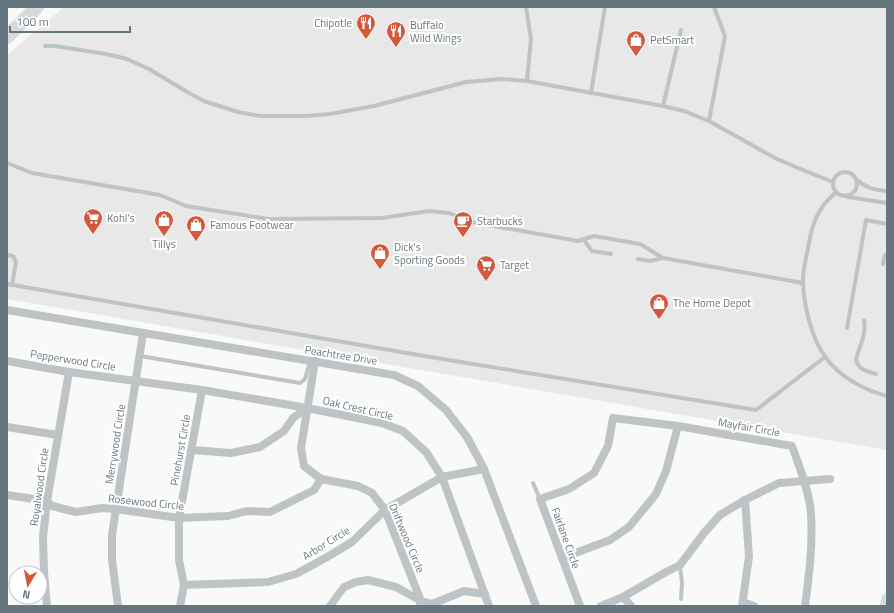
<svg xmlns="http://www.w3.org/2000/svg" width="894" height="613" font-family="'Titillium Web',sans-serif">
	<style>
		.built { fill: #e7e8e7 }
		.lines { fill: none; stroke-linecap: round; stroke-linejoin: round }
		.service { stroke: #bec3c6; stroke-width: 4 }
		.minor { stroke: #bec3c6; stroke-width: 8 }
		.primary { stroke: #d6dbde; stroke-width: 12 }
		.motorway { stroke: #d6dbde; stroke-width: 14 }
		.labels { text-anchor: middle; stroke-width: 4; stroke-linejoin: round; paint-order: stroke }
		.poi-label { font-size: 11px; fill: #66767f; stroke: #fff; text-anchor: start }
		.street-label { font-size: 11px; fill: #66767f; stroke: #fff }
	</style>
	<rect width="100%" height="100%" fill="#f9f9f7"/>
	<polygon class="built" points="64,7 887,7 887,450 7,299 7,55"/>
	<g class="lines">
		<g class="service">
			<polyline points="526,7 531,39 527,81"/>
			<polyline points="45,46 55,46 106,54 127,59 149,69 189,93 204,101 238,112 260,116 306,116 330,114 374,106 466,82 502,79 527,81 663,106 684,111 709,121 775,158 798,168 833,182"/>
			<polyline points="591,93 605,7"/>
			<polyline points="663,106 681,30"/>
			<polyline points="709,121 725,36 714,7"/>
			<polyline points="7,163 32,173 160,195 186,206 268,219 382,218 429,211 449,213 471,222 578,241 594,236 640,244 663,258 803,283"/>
			<circle cx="845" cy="184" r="12"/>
			<path d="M857 180C866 188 875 190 887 191"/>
			<path d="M836 192C831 197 826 201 823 206 814 218 810 234 808 249 806 258 803 269 803 279 803 303 811 338 826 358 840 377 864 390 887 396"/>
			<polyline points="848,197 887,203"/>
			<polyline points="584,240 592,251 611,254"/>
			<polyline points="7,255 13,256 16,262 12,285"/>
			<polyline points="638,259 650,261 663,258"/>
			<polyline points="883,264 885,255"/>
			<polyline points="7,284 424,356 756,410 825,357"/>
			<path d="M864 320C867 336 859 345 856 360 859 370 866 371 876 374"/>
			<polyline points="847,328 866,220 887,224"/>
			<polyline points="140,356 300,383 305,379 310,361"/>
			<polyline points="533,483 540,499"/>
			<polyline points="680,566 682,583 681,599"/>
		</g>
		<g class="minor">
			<polyline points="7,310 394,375 418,386 446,410 467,437 484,469 536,606"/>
			<polyline points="7,361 69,372 202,390 307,408 382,423 403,431 426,452 442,477 489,606"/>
			<polyline points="315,361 301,448 304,466 321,479 358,486 372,493 385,510 421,601 420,606"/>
			<polyline points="7,427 58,435"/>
			<polyline points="192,450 231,453 260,447 284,431 293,418 307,408"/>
			<polyline points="7,495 47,501 52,506 76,512 102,508 116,509 179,518 228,516 247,511 270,512 314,490 321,479"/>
			<polyline points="562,558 610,540 629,527 656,494 666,471 678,426"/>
			<polyline points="184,585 179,560 179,518 202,390"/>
			<polyline points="623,597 631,606"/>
			<polyline points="743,602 754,606"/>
			<polyline points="47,606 44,572 43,537 47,501 69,372"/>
			<polyline points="118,606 112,560 112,535 143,333"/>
			<polyline points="180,606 184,585 268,582 296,574 329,556 352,542 385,510 442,477 484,469"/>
			<polyline points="330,606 344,587 356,582 368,580 396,587 421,601 432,604 464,591 485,594"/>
			<path d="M580 606 540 499 569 489 594 473 608 446 613 418 678 426 792 446C799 465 810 494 811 514 813 545 809 576 805 606"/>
			<polyline points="601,606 623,597 666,572 680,565 704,533 720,515 745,500 779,483 830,479"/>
			<polyline points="742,606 749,556 745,500"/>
		</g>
		<polyline class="primary" points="886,606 887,599"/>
		<polyline class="motorway" points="7,37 37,7"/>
	</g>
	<defs>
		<symbol id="restaurant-pin" viewBox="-11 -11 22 30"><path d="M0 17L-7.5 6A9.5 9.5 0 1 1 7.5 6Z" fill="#d3593d" stroke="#fff"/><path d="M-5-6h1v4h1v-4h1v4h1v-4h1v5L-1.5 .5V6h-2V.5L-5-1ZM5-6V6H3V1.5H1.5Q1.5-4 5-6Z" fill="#fff"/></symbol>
		<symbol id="shop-pin" viewBox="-11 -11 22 30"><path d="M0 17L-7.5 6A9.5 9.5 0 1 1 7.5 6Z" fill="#d3593d" stroke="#fff"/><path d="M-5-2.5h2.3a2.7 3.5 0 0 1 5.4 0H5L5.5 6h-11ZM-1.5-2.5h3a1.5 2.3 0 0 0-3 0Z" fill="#fff"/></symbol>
		<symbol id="supermarket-pin" viewBox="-11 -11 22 30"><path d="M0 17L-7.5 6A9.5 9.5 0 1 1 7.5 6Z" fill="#d3593d" stroke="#fff"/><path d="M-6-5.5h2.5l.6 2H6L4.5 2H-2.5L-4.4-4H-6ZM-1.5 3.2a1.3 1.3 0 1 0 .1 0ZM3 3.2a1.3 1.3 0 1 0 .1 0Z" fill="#fff"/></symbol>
		<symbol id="cafe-pin" viewBox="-11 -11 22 30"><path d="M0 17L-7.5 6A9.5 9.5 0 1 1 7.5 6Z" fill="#d3593d" stroke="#fff"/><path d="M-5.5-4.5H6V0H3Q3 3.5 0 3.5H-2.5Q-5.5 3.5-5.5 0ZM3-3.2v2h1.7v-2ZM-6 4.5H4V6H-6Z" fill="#fff"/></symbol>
	</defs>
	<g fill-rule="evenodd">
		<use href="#restaurant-pin" x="355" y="12" width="22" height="30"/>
		<use href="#restaurant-pin" x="385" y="20" width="22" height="30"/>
		<use href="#shop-pin" x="625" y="29" width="22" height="30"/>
		<use href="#supermarket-pin" x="82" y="207" width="22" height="30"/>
		<use href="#shop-pin" x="153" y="209" width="22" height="30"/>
		<use href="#cafe-pin" x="452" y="210" width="22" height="30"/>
		<use href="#shop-pin" x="185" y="214" width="22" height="30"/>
		<use href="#shop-pin" x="369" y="242" width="22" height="30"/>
		<use href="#supermarket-pin" x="475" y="254" width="22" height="30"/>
		<use href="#shop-pin" x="648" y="292" width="22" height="30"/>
	</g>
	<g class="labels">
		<g class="poi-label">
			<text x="352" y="27" text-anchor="end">Chipotle</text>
			<text x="410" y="29">Buffalo<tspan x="410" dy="13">Wild Wings</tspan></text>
			<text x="650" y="44">PetSmart</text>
			<text x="107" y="222">Kohl's</text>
			<text x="477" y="225">Starbucks</text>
			<text x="210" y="229">Famous Footwear</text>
			<text x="164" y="248" text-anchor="middle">Tillys</text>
			<text x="394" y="251">Dick's<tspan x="394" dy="13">Sporting Goods</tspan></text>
			<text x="500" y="269">Target</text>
			<text x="673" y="307">The Home Depot</text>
		</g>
		<g class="street-label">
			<text transform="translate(341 355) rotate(9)" y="4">Peachtree Drive</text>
			<text transform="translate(73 360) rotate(9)" y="4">Pepperwood Circle</text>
			<text transform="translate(358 408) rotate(13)" y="4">Oak Crest Circle</text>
			<text transform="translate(749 427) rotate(10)" y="4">Mayfair Circle</text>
			<text transform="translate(115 444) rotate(-81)" y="4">Merrywood Circle</text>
			<text transform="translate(180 450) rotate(-80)" y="4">Pinehurst Circle</text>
			<text transform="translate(39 487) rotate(-82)" y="4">Royalwood Circle</text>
			<text transform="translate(146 502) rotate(6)" y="4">Rosewood Circle</text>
			<text transform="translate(407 538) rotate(67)" y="4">Driftwood Circle</text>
			<text transform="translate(566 538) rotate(70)" y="4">Fairlane Circle</text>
			<text transform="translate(326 543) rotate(-32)" y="4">Arbor Circle</text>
		</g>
	</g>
	<rect width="894" height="613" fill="none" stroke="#66767f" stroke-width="16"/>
	<g transform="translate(28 585) rotate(190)"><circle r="19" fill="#ffffff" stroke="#c2c8cc"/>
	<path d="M0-3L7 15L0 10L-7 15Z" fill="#d3593d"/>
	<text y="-6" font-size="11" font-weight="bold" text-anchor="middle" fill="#66767f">N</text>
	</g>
	<path d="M10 26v6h120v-6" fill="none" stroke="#66767f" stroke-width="2"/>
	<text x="16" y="26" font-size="12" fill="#66767f" stroke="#ffffff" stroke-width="3" paint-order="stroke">100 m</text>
</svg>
